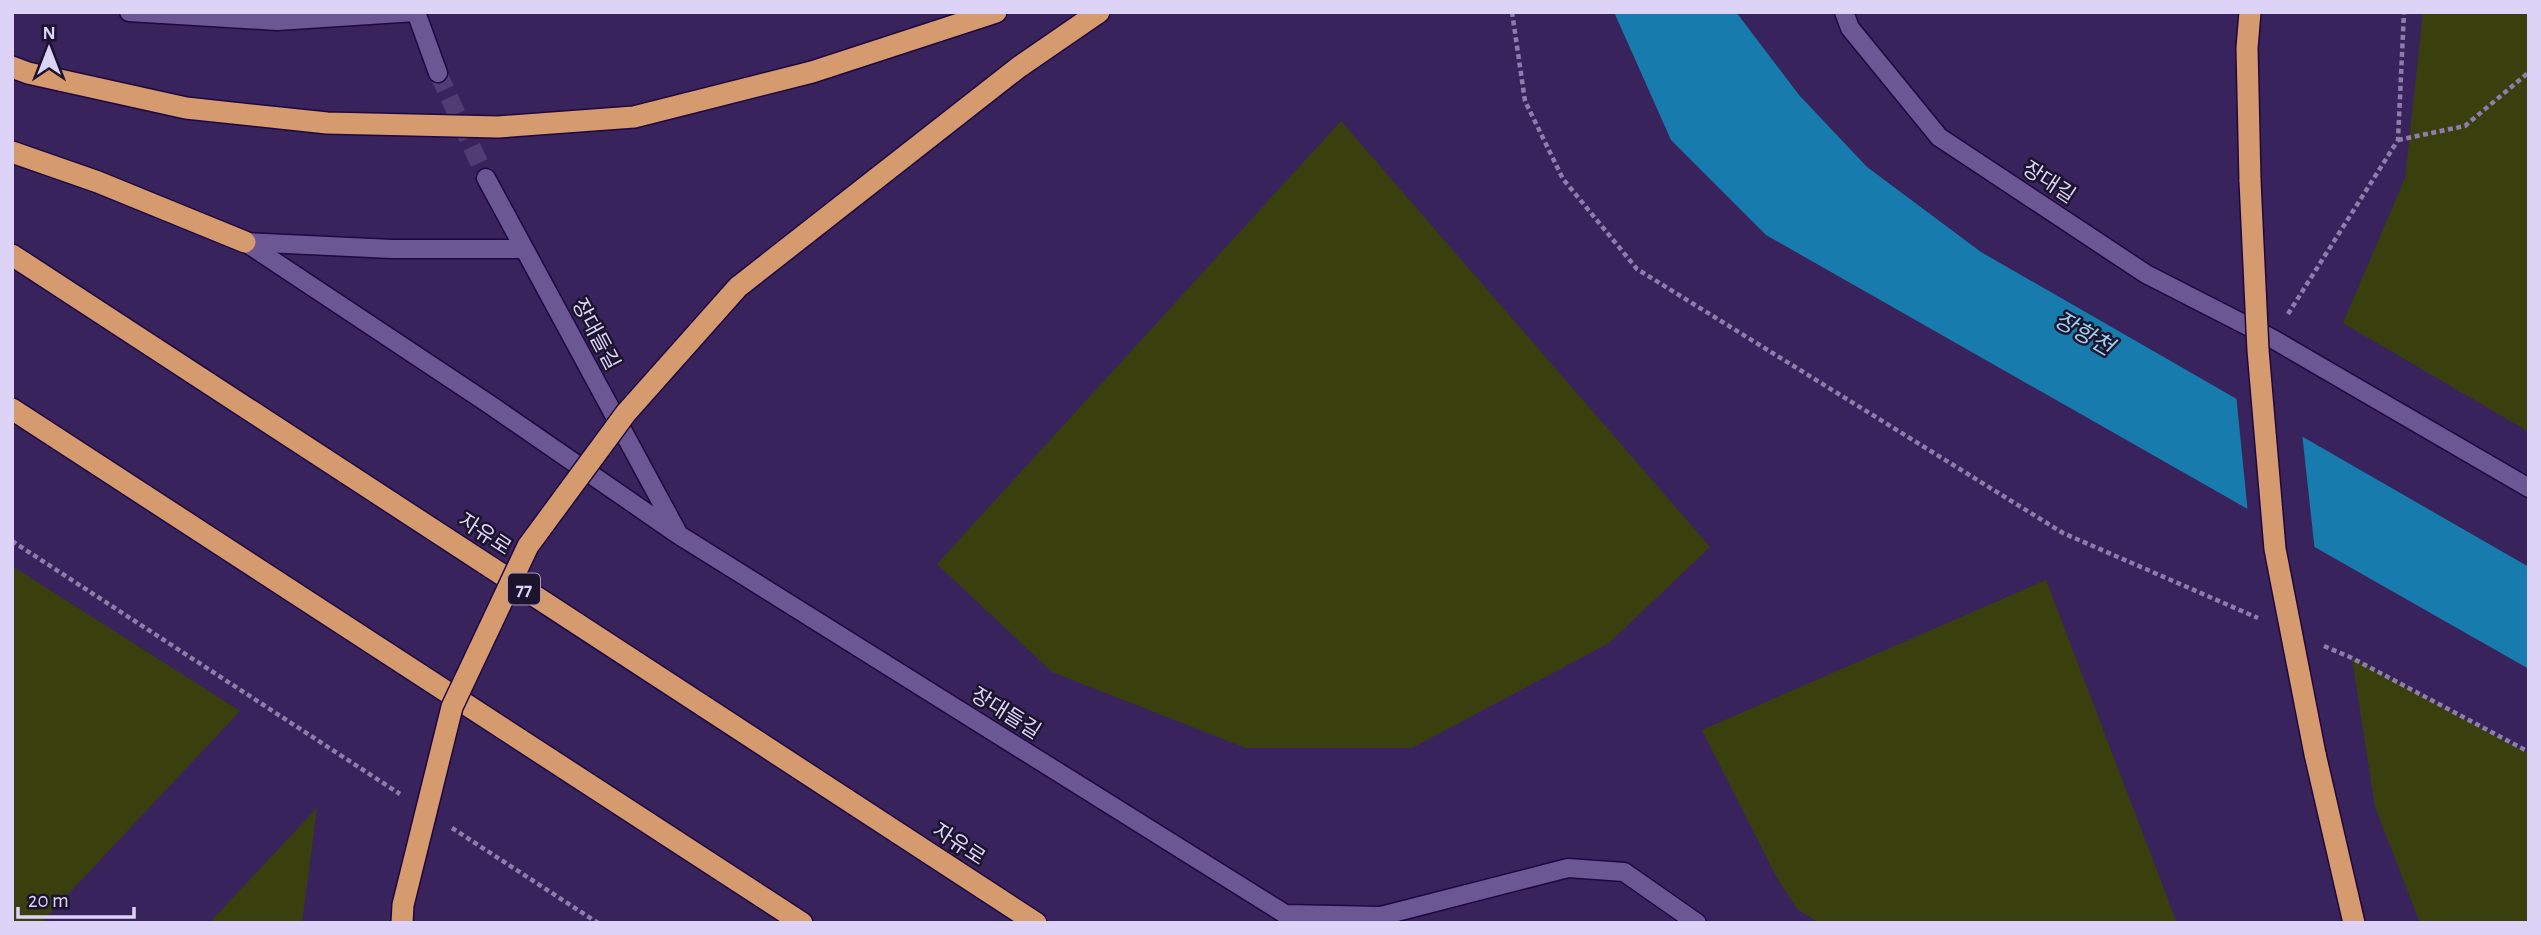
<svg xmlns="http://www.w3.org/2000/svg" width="2541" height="935" font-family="'Alegreya Sans','Noto Sans KR',sans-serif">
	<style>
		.green { fill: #39400d }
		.water { fill: #187bad }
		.pier { fill: #38235c }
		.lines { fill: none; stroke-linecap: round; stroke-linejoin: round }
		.minor-tunnel { stroke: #513d73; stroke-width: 18; stroke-dasharray: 18 9; stroke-linecap: butt }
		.minor-casing { stroke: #20073f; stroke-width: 21 }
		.highway-casing { stroke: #20073f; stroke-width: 24 }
		.path { stroke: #8c7dab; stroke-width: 4.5; stroke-dasharray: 5 3.5; stroke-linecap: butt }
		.minor { stroke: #6b5794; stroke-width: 18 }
		.highway { stroke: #d59a6d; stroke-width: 21 }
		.highway-bridge-casing { stroke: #20073f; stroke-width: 24; stroke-linecap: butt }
		.highway-bridge { stroke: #d59a6d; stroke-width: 21 }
		.labels { text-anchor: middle; stroke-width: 5; stroke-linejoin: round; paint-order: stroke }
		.shield { fill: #1c142d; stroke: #a39aba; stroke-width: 2 }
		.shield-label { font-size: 19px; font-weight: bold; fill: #ddd3f7 }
		.street-label { font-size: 21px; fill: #ddd3f7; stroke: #1c142d }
		.water-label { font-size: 23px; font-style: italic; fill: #9cceee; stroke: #1c142d }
	</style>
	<rect width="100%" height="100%" fill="#38235c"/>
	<g class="green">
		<polygon points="2423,12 2529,12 2529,432 2343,323 2405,178"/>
		<polygon points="1341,121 1710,547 1609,643 1412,748 1246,748 1052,672 937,564"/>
		<polygon points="12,566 240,711 41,923 12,923"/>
		<polygon points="2046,580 2177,923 1819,923 1797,909 1776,876 1702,730"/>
		<polygon points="2352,658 2529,754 2529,923 2420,923 2375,807"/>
		<polygon points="317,808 302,923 209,923"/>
	</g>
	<polygon class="water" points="1614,12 1736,12 1799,95 1867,167 1981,252 2529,567 2529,669 1766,235 1671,140"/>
	<polygon class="pier" points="2236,394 2302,433 2315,552 2248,514"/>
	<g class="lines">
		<polyline class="minor-tunnel" points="438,73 486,178"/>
		<defs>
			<g id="minor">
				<polyline points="129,12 277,21 416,12 438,73"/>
				<polyline points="1844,12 1850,28 1939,137 2146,274 2273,339 2529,488"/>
				<polyline points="486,178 679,535 1285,914 1381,916 1568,868 1624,872 1697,923"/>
				<polyline points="245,242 489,404 676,533"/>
				<polyline points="245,242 392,249 524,249"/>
			</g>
			<g id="highway">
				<polyline points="2250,12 2247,48 2250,181"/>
				<polyline points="12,67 28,73 186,108 327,123 498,127 634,117 812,72 996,12"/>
				<polyline points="12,152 98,182 245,242"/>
				<polyline points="12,255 1036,923"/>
				<polyline points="738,287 1019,67 1099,12"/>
				<polyline points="12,409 802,923"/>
				<polyline points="2315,754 2354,923"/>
			</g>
		</defs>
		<use href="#minor" class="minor-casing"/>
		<use href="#highway" class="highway-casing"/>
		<g class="path">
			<polyline points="1512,12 1525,101 1563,179 1637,269 2063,533 2258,618"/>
			<polyline points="2398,140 2465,126 2529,72"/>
			<polyline points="2288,314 2398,140 2404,12"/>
			<polyline points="12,541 400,794"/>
			<polyline points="2324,646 2352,658 2529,752"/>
			<polyline points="452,828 598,923"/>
		</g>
		<use href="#minor" class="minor"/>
		<use href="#highway" class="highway"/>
		<defs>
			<g id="highway-bridge">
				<polyline points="2250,181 2258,350 2275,549 2315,754"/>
				<polyline points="402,923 403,905 452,707 528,546 626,413 738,287"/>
			</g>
		</defs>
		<use href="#highway-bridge" class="highway-bridge-casing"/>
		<use href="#highway-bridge" class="highway-bridge"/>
	</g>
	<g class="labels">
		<rect class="shield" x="508" y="573.5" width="32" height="31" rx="5"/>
		<g class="shield-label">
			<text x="524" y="596">77</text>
		</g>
		<g class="street-label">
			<text transform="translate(2049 182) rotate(33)" y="7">장대길</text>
			<text transform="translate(596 334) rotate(62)" y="7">장대들길</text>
			<text transform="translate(485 534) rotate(33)" y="7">자유로</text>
			<text transform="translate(1006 713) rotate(32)" y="7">장대들길</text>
			<text transform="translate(959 844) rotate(33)" y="7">자유로</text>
		</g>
		<g class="water-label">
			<text transform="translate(2084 333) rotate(30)" y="8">장항천</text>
		</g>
	</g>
	<rect width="2541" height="935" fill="none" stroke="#ddd3f7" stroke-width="28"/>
	<g transform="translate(49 49)" stroke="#1c142d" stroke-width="5" paint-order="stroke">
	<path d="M0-5L12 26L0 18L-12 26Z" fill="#ddd3f7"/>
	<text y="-10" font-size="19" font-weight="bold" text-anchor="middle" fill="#ddd3f7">N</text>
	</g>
	<path d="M18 907v10h116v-10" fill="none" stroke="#ddd3f7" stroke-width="3.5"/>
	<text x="28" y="907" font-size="21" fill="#ddd3f7" stroke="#1c142d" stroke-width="5" paint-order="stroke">20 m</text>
</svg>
